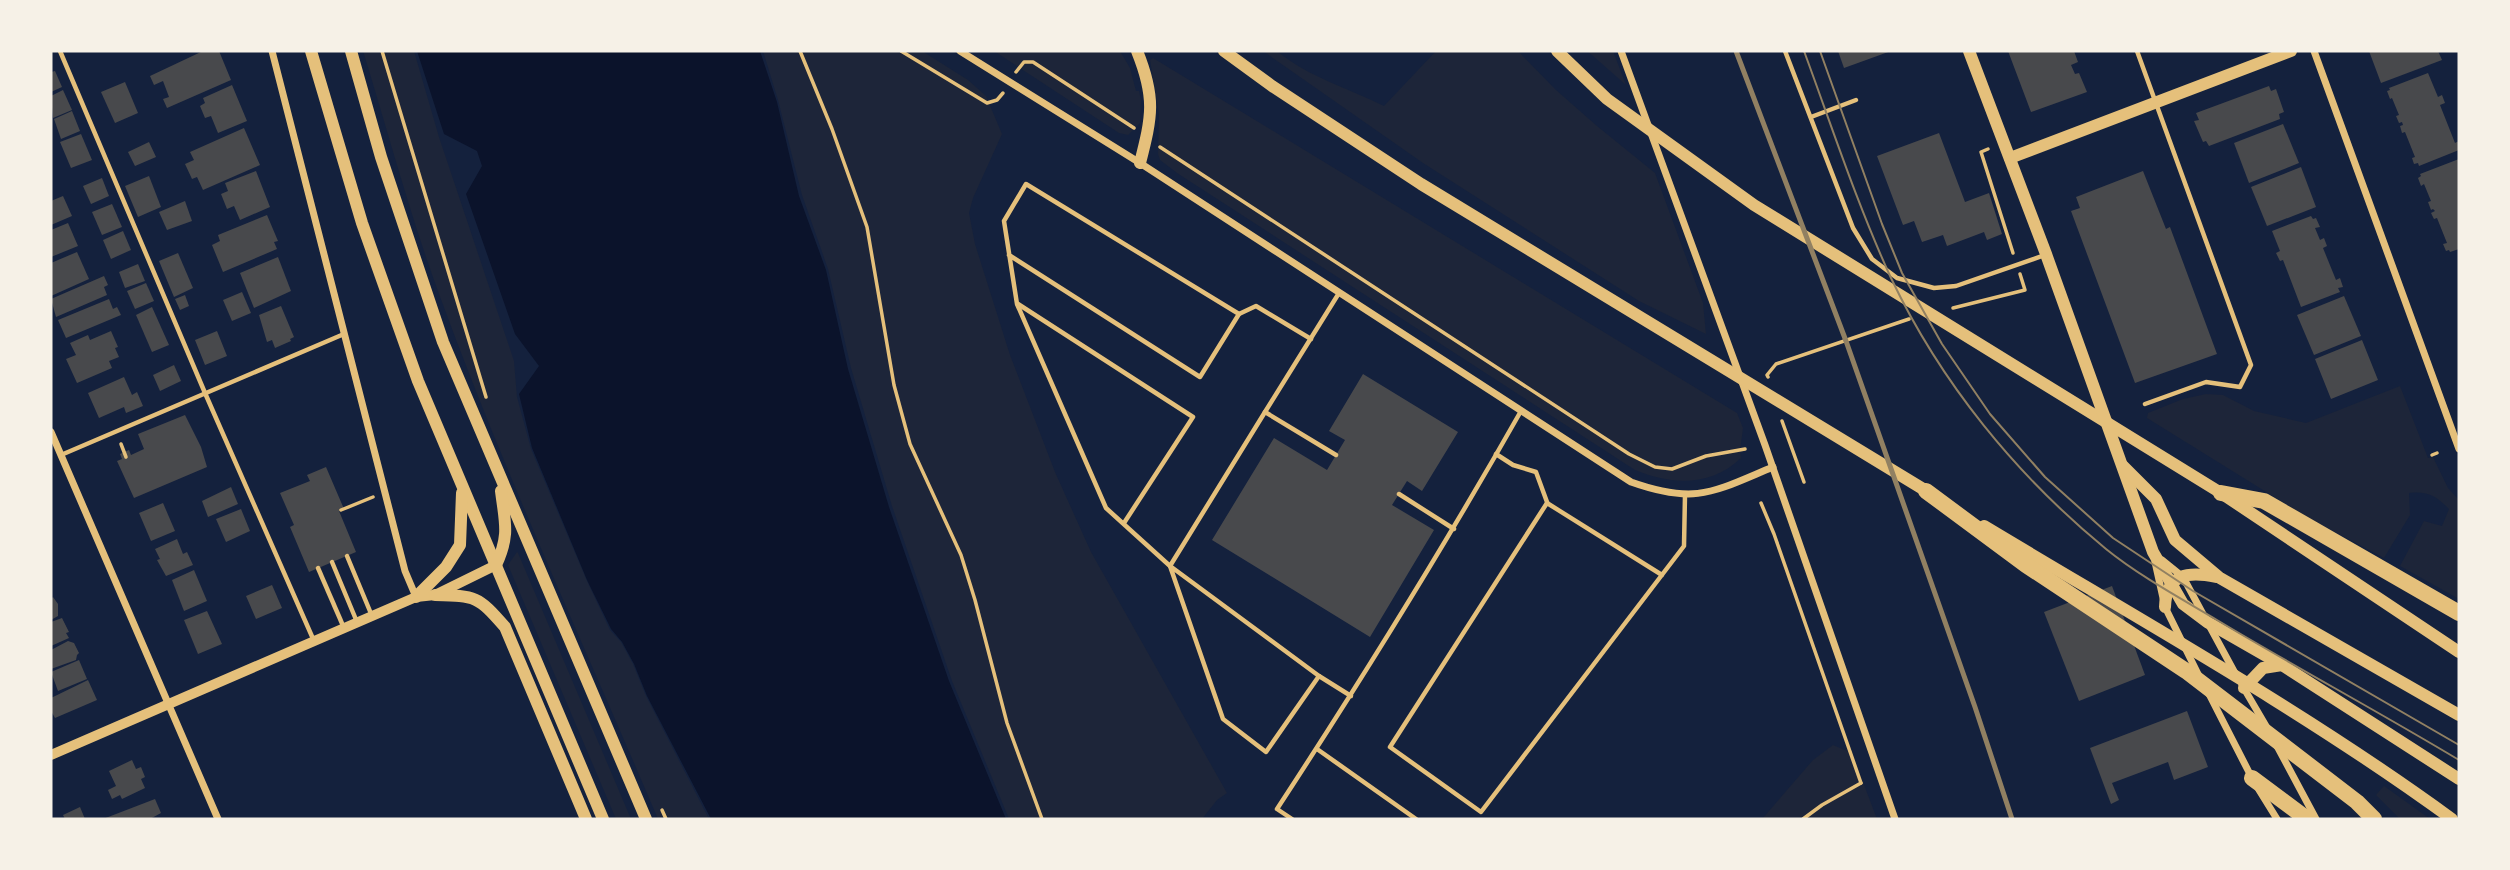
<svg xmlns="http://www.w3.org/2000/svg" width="2510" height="870" font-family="Signika,sans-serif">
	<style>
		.green { fill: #1d2539 }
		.water { fill: #0b132b }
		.building { fill: #48494c }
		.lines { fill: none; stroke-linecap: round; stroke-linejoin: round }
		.path { stroke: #e5c07b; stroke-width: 3.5 }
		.service { stroke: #e5c07b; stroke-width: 4.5 }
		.minor { stroke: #e5c07b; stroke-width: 7 }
		.tertiary { stroke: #e5c07b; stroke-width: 10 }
		.secondary { stroke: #e5c07b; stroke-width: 12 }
		.motorway { stroke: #e5c07b; stroke-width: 16 }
		.tram { stroke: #918062; stroke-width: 2 }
		.rail { stroke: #918062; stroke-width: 5 }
	</style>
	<rect width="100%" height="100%" fill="#14213d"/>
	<g class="green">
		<path d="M363 51H414L439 137 514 361 517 397 531 449 587 581 610 630 621 642 633 664 646 696 709 819H658C584 645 504 472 439 294 410 215 388 132 363 51Z"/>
		<polygon points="763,51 922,51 968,80 986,96 1002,134 973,198 969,213 975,244 1010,355 1055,472 1091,552 1227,793 1217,800 1202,819 1009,819 952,681 892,506 851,368 828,269 802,195 778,100"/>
		<polygon points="994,51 1120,51 1130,68 1136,91 1139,91 1141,100 1140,123 1128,135 1119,133"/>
		<path d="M1263 51H1277C1308 77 1348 88 1384 106L1436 51H1518L1556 90 1597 126 1655 173 1703 303 1706 334 1639 301 1423 163Z"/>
		<polygon points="1587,51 1613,51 1626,85 1592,55"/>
		<path d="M1153 58 1737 413 1743 428 1740 451 1741 458C1711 487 1671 485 1635 470L1177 173 1160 160 1158 154 1159 114 1150 60Z"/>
		<path d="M2400 386 2428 458 2433 457 2448 488 2459 500V599L2400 566 2424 521 2442 526 2449 509C2436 496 2428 491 2409 493L2410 515 2384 558 2305 516 2147 418 2148 413 2183 399 2206 394 2223 395 2254 411 2306 423Z"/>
		<polygon points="517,552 518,553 631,819 616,819 508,565"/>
		<polygon points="1833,745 1852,753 1877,819 1762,819 1813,760"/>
		<polygon points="2384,786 2430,819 2400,819 2376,795"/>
	</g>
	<polygon class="water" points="417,51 760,51 777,102 799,196 826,270 848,369 889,507 949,681 1006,819 711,819 647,696 634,664 622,642 611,629 587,580 532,448 519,394 539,366 515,334 466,194 482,166 477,151 444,134"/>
	<g class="building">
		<polygon points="203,51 219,51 231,80 167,108 163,99 169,97 163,81 154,85 150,76"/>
		<polygon points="1838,51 1891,51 1844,68"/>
		<polygon points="2008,51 2074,51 2078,62 2071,65 2075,74 2079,73 2087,92 2031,112"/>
		<polygon points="2369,51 2438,51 2442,60 2381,83"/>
		<polygon points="55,71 62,87 51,92 51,72"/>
		<polygon points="2428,73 2438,97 2442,95 2445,103 2440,105 2455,143 2459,141 2459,150 2419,166 2418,163 2414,164 2412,158 2415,157 2405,132 2402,133 2400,126 2403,125 2402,122 2399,123 2396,116 2399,115 2392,98 2390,99 2387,91 2390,90 2389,88"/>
		<polygon points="125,82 138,113 115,123 101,92"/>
		<polygon points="232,85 247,121 218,133 211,116 205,118 200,106 205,103 203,98"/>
		<polygon points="2269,86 2271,91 2276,89 2284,112 2279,114 2280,119 2209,146 2206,141 2203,142 2194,121 2199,120 2196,113"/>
		<polygon points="63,90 72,110 53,118 51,96"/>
		<polygon points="72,111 80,131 61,139 54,119"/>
		<polygon points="2283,124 2299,163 2249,183 2234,143"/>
		<polygon points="244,128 260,165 203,190 197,177 192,179 185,164 194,160 190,152"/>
		<polygon points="1939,133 1965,202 1989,193 2002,234 1987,240 1984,232 1947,246 1943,235 1922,242 1914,221 1903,225 1877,156"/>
		<polygon points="81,134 92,160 71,168 60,142"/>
		<polygon points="149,142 156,157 135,166 128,152"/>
		<polygon points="2459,159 2459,249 2450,252 2449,250 2446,251 2443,244 2447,243 2437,218 2434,219 2431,213 2435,211 2433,209 2431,210 2428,202 2431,201 2424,184 2421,186 2418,178 2421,176 2420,174"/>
		<polygon points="2301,167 2316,207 2267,226 2251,187"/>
		<polygon points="256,171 270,207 240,220 234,206 227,209 221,194 228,191 225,183"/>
		<polygon points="2143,171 2166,229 2170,227 2217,354 2135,383 2071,211 2080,208 2076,197"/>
		<polygon points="149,176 161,207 138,217 125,186"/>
		<polygon points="102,178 109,196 91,204 83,186"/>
		<polygon points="63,196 72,216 51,225 51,201"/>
		<polygon points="185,201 192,221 167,230 159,212"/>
		<polygon points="112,204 122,227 102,235 92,212"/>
		<polygon points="267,215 278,241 274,242 277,249 223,272 212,245 220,241 218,235"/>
		<polygon points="2311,216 2313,219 2316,218 2320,227 2315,228 2320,240 2324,238 2327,246 2323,248 2336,280 2340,278 2343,287 2338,288 2340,292 2301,307 2283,260 2280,261 2276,253 2280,251 2272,231"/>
		<polygon points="68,223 78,246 51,257 51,230"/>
		<polygon points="123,231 131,250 111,259 103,240"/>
		<polygon points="77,252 89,279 51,296 51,263"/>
		<polygon points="178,253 193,288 174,297 159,261"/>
		<polygon points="278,257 291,291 254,308 240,273"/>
		<polygon points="138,264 145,281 125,288 119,272"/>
		<polygon points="104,276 108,285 104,287 107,295 56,317 51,299"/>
		<polygon points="146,283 154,301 135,309 127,291"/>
		<polygon points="242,292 251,313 232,321 223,300"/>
		<polygon points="185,295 189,306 180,310 175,299"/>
		<polygon points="2344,296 2361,336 2314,355 2297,315"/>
		<polygon points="109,299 113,309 117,307 121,315 66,338 58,320"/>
		<polygon points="281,306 294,337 290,339 291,341 275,348 272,340 267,342 259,315"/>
		<polygon points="152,307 169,345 152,352 136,315"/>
		<polygon points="111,331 118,347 115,348 119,357 109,361 112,368 77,383 66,359 76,355 70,343 88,335 90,340"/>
		<polygon points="217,331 227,356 205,365 195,340"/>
		<polygon points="2362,340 2378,380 2331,399 2315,359"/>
		<polygon points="174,365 181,381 160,391 153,375"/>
		<polygon points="1363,374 1458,432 1422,491 1407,481 1392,505 1434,530 1370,637 1212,540 1274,438 1327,470 1345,440 1329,431"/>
		<polygon points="124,377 132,395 137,392 143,406 126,413 124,407 99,418 88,393"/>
		<polygon points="185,415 201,447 207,467 134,498 117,461 122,459 120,454 129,450 131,455 144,449 138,434"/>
		<polygon points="326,467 344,509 339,511 356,552 309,572 290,527 294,525 280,493 310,481 307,475"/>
		<polygon points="231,487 238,504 208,517 202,501"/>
		<polygon points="163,503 175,531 151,541 139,513"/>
		<polygon points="241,509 250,531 226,542 216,519"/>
		<polygon points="177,539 183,554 187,552 193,565 166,576 157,560 160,559 155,549"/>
		<polygon points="194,570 207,601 184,611 172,580"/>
		<polygon points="272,585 282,608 256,619 246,596"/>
		<polygon points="2112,586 2145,675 2079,701 2044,612"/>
		<polygon points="53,597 58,604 58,616 51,620 51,599"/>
		<polygon points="207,611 222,644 198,654 184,620"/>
		<polygon points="62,618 69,632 66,633 69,638 51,646 51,622"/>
		<polygon points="68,641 74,643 79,653 77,655 76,660 51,669 51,650"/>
		<polygon points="79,660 87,679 58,691 51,672"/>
		<polygon points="88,680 97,700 55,718 51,711 51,698"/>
		<polygon points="2187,711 2208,767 2174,780 2168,762 2112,783 2119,800 2111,804 2090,748"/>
		<polygon points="132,760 136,769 141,767 145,777 141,779 145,788 122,799 120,795 112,799 108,790 116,786 109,771"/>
		<polygon points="155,799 161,813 150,819 103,819"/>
		<polygon points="80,807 85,819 65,819 63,815"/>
	</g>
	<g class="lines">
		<g class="path">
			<polyline points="382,51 486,397"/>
			<polyline points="800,51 832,129 867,227 894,385 910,444 961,555 975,600 1007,723 1042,819"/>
			<polyline points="901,51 987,103 997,100 1003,93"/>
			<polyline points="1016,72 1024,62 1033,62 1134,128"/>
			<polyline points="1160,147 1629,454 1655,467 1672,469 1706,456 1745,449"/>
			<polyline points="1988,149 1981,152 2013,253"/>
			<polyline points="1953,308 2025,290 2020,274"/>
			<polyline points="1768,377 1767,375 1776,364 1909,319"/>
			<polyline points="1782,421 1804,482"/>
			<polyline points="121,444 126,457"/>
			<polyline points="2432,455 2437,453"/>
			<polyline points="1761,503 1774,534 1861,783"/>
			<polyline points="341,510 373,497"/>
			<polyline points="662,810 666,819"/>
			<polyline points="1803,819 1822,805 1861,783"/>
		</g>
		<g class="service">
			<polyline points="60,51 205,393 314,641"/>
			<polyline points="1785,51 1853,228 1872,259 1897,278 1934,288 1956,286 2045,255"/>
			<polyline points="2137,51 2251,365 2240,387 2206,382 2145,404"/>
			<polyline points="1811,117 1856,100"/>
			<polyline points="1009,255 1200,377 1239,314 1026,184 1004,221 1017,304 1106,508 1170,566 1265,412"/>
			<polyline points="1018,304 1193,417 1124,523"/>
			<polyline points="1239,314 1256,306 1311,339"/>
			<polyline points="1496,454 1513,465 1536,472 1547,502"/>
			<polyline points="61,455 344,334"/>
			<polyline points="1336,455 1265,412 1339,293"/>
			<polyline points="1399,494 1454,529"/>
			<polyline points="347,556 372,616"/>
			<polyline points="332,562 357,622"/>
			<polygon points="1170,566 1319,676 1266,752 1223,719"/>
			<polyline points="318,568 344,628"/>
			<polyline points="1662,575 1547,503 1390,747 1481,812 1684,546 1685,495"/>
			<polyline points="1319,676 1351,696"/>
			<polyline points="1317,749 1416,819"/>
			<path d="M1292 819 1277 809C1362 679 1444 547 1521 411"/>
		</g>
		<g class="minor">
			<polyline points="272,51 405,571 416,597"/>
			<path d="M960 51 1140 163 1631 482C1696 505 1713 492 1773 467"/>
			<polyline points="1621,51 1765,445 1895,819"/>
			<polyline points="2314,51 2459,449"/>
			<polyline points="51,432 218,819"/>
			<polyline points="2162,560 2183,577 2204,616"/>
			<polyline points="2155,562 2165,607 2198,674"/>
			<polyline points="2210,627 2236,675"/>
			<polyline points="2242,685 2266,726"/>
			<polyline points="2209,694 2253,780"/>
			<polyline points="2277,746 2316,819"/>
			<polyline points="2259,790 2277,819"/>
		</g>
		<polyline class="tertiary" points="51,755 416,597 435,595 496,565"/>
		<g class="secondary">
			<polyline points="311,51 362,223 418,381 603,819"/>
			<polyline points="351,51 381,157 443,342 646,819"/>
			<path d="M1137 51C1156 98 1152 116 1140 163"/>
			<polyline points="1224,51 1272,86 1421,184 1933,495"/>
			<polyline points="1557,51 1607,99 1754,205 2221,493 2459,652"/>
			<polyline points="1969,51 2046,254 2153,552 2183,604 2207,622 2282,665 2459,779"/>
			<polyline points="2010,158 2291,51"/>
			<polyline points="2123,466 2156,499 2175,540 2220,578 2459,715"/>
			<path d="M1984 526C2142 621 2304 711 2452 819"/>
			<path d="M496 565C510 535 505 523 501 491"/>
			<path d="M435 595C476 596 478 596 505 627L586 819"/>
			<polyline points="416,597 446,567 460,545 462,493"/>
			<path d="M2165 607C2166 574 2188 571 2216 577"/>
			<polyline points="2244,688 2263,668 2282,665"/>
		</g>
		<g class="motorway">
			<polyline points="1926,491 2026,565 2186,671 2357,802 2374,819"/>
			<polyline points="2221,493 2264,501 2459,613"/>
			<polyline points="2252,778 2307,819"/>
		</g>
		<g class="tram">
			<path d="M1804 51C1832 127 1857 204 1891 278 1941 383 2016 475 2106 549 2138 575 2180 598 2217 620 2297 668 2379 712 2459 760"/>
			<polyline points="1820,51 1882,224 1902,273 1942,344 1990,414 2045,477 2113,538 2193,591 2459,745"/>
		</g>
		<polyline class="rail" points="1736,51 1846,341 1975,707 2012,819"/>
	</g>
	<rect width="2510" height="870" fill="none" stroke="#f6f1e7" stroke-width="105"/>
</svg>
